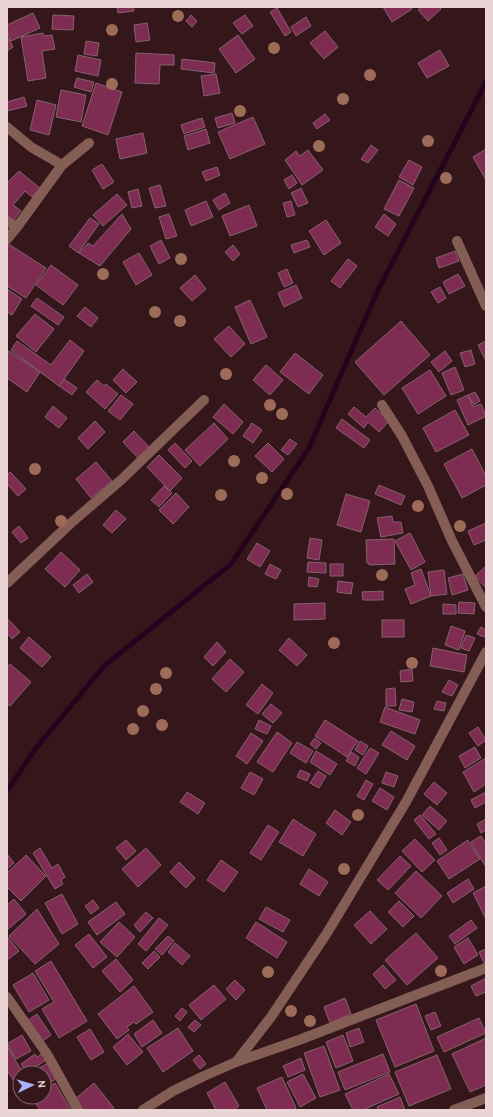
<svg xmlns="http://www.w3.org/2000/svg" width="493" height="1117" font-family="Karla,sans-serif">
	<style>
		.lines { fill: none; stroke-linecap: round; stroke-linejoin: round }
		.stream { stroke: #25031f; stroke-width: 5 }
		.building { fill: #7f2c52; stroke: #85626f }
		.minor { stroke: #845d54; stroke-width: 10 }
		.tree { fill: #9d6c59 }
	</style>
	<rect width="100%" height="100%" fill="#35171b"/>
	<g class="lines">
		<polyline class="stream" points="7,791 36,748 104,666 231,564 309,448 377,292 486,82"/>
	</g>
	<g class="building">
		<polygon points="117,7 133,7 134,11 118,13"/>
		<polygon points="383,7 410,7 412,9 392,22"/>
		<polygon points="422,7 439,7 441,9 428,21 418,10"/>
		<polygon points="277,8 291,32 285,36 270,12"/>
		<polygon points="33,13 40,28 11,41 7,31 7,25"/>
		<polygon points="53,15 74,16 73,30 52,29"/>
		<polygon points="191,15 197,21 192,27 186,21"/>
		<polygon points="245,15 253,26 242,34 233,23"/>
		<polygon points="306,17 311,26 296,36 291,27"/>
		<polygon points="147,23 150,40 136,42 134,25"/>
		<polygon points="325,31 338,47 324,59 310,43"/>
		<polygon points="43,33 44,36 52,35 55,49 42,51 46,78 28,81 21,37"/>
		<polygon points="238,35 255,59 236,73 219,49"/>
		<polygon points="7,36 13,47 7,51"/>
		<polygon points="86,41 99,43 97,56 84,54"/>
		<polygon points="440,50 449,66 427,78 418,63"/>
		<polygon points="136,53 174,55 174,65 160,65 159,84 135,83"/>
		<polygon points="78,55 101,60 98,76 75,71"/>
		<polygon points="182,59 215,63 214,73 181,69"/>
		<polygon points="216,74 220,93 204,96 201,76"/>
		<polygon points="77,78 94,82 91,92 74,87"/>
		<polygon points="96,83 122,92 108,135 82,126"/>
		<polygon points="61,90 86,95 81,122 56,117"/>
		<polygon points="24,97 27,106 7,111 7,102"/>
		<polygon points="37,100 56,105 49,135 30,130"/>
		<polygon points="232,113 235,123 218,128 215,118"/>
		<polygon points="325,114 330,120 317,129 313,123"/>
		<polygon points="253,117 265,144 230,159 218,132"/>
		<polygon points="202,118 205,127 184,134 181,125"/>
		<polygon points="206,129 210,143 188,150 184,136"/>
		<polygon points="143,133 147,153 120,159 116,139"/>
		<polygon points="371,145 378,150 368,163 361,159"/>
		<polygon points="486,149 486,180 473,157"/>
		<polygon points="308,150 323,170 302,185 285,160 296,151 300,156"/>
		<polygon points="409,160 422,167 413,185 399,177"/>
		<polygon points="102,164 114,182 103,189 92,170"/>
		<polygon points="217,167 220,175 206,181 202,172"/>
		<polygon points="19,171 40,188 32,197 25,191 13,205 21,211 12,222 7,218 7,183"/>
		<polygon points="292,175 297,183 289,189 284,180"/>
		<polygon points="399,180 414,188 399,216 384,209"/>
		<polygon points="160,185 166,206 155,208 149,188"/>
		<polygon points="301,188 308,203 298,207 291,193"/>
		<polygon points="138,189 142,206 132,208 128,192"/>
		<polygon points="225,193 230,203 219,210 213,200"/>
		<polygon points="117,194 127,205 103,226 93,215"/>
		<polygon points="206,201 213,217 191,226 185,210"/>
		<polygon points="291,201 295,215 287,217 283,203"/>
		<polygon points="249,205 257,226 230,236 222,216"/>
		<polygon points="122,214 131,229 100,266 79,253 88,243 93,246"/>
		<polygon points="169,214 177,236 166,239 159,217"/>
		<polygon points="384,214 396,224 388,236 375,227"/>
		<polygon points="90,218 99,224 78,253 69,246"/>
		<polygon points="326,220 341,243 324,255 309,231"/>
		<polygon points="161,240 170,258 159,264 150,246"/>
		<polygon points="307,240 310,247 294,253 291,245"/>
		<polygon points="7,243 46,268 26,298 7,286"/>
		<polygon points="233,245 240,254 233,261 225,252"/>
		<polygon points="455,251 459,261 439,268 436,258"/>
		<polygon points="139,253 152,275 136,285 123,262"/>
		<polygon points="348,259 357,266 340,288 331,281"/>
		<polygon points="51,265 78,285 63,305 36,285"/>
		<polygon points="287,269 293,283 284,287 278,273"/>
		<polygon points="458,274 465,286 449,294 443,282"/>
		<polygon points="195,275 206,289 192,301 180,288"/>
		<polygon points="296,285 302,298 284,307 278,293"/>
		<polygon points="440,287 446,298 438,303 431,292"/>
		<polygon points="7,289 22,299 12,315 7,312"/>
		<polygon points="37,298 64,317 58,325 31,306"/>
		<polygon points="250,300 267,337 251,344 235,307"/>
		<polygon points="85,307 98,318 91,327 77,316"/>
		<polygon points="35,314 54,329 36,352 16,336"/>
		<polygon points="401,321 430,355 384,395 355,362"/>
		<polygon points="229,326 245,344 231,357 214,339"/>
		<polygon points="70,340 84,351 59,386 11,350 17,341 51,365"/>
		<polygon points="486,341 486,361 478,345"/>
		<polygon points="471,350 475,364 465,367 460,353"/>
		<polygon points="9,351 40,372 27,392 7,378 7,354"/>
		<polygon points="445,351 452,361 439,372 431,362"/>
		<polygon points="295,353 323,375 309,394 280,372"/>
		<polygon points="266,365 283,380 270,395 253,380"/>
		<polygon points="455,367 464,390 451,395 442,373"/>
		<polygon points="123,369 137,382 126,393 113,380"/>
		<polygon points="430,370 446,396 418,414 402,388"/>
		<polygon points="64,379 77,388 72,395 59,386"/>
		<polygon points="97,380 104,386 106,384 118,394 105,409 86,392"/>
		<polygon points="475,392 480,401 474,405 468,395"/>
		<polygon points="121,395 133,404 120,420 108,411"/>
		<polygon points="468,395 473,407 481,404 486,416 468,425 457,400"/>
		<polygon points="224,404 243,422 233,434 213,417"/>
		<polygon points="53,406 67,418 59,428 45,417"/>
		<polygon points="354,407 366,417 375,408 389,421 379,432 368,422 364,428 348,414"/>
		<polygon points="455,410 469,435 436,452 423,428"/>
		<polygon points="342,419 370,440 364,448 336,428"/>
		<polygon points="95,421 105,432 88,449 78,438"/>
		<polygon points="214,423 228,439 200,466 185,450"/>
		<polygon points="252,423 262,430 253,443 243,436"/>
		<polygon points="134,431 150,448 139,459 123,442"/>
		<polygon points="290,439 297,444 288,455 281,450"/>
		<polygon points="175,443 192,461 185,468 168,450"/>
		<polygon points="268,443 284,459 272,472 255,456"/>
		<polygon points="472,449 486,476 486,485 462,498 444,464"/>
		<polygon points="159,455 182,478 170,491 147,467"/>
		<polygon points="96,462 112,481 91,498 76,479"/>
		<polygon points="10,472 26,489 18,496 7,484 7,475"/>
		<polygon points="379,485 405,496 401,505 375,494"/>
		<polygon points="164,486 172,493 159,507 151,500"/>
		<polygon points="176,493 189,507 173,524 159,510"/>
		<polygon points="346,494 370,501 361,532 337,525"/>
		<polygon points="116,510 126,519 112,533 103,525"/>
		<polygon points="392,516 393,522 401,522 403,533 381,537 377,518"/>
		<polygon points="486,523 486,540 474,545 468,531"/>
		<polygon points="19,526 28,538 21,543 12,532"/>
		<polygon points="410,533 425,562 411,570 395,541"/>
		<polygon points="310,538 322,540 319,560 307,558"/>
		<polygon points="394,539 395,564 369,565 369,563 367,563 366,540"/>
		<polygon points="257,543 270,551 260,567 247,559"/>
		<polygon points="61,552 80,570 65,587 45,569"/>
		<polygon points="308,562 326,563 326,573 307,572"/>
		<polygon points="270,564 281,570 276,579 265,574"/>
		<rect x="330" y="564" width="13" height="12"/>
		<polygon points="486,566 486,588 475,576"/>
		<polygon points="421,569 431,596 411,604 405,589 415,585 411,573"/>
		<polygon points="444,570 447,594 431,596 428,572"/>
		<polygon points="87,574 93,582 79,593 73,585"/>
		<polygon points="463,574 468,590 452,595 448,578"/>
		<polygon points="309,577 319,579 317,587 308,586"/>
		<polygon points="338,581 353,583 351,594 337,592"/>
		<polygon points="383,591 383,600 363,600 362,592"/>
		<polygon points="459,602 475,603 474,614 458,613"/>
		<polygon points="325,603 325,619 294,620 294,604"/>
		<polygon points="443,604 456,605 456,614 443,614"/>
		<polygon points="7,618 20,632 12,639 7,633"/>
		<rect x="382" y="620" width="22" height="17"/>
		<polygon points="451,626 465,631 459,650 445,645"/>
		<polygon points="481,627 486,630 486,634 484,637 477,634"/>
		<polygon points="466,635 475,638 469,651 461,648"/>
		<polygon points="29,637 51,657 42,667 20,648"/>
		<polygon points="289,638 307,655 297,666 279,650"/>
		<polygon points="217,642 226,652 213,666 204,657"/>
		<polygon points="433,648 467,655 464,672 430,666"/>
		<polygon points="230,659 244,672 226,692 212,679"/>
		<polygon points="10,664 31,682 10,706 7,704 7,668"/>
		<polygon points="412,669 413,681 401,682 400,671"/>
		<polygon points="449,680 458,685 452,696 442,692"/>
		<polygon points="262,684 273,693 258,714 246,705"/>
		<polygon points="395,688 396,706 386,706 386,689"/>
		<polygon points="402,699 414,702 412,712 399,710"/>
		<polygon points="437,701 446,703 444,711 434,709"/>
		<polygon points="271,704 282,713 273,723 262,714"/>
		<polygon points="385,707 420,720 415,734 380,722"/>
		<polygon points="259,720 271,726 267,734 255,729"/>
		<polygon points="325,720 358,741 347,757 315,736"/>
		<polygon points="478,727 486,740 478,746 469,733"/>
		<polygon points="391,731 415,746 407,760 382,745"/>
		<polygon points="277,732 292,743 273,772 257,762"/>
		<polygon points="251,733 263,741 247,764 236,756"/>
		<polygon points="315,738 321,743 316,749 310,744"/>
		<polygon points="360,741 368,746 363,755 355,750"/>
		<polygon points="297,742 313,751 306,763 290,753"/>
		<polygon points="475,747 481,758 465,768 459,756"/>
		<polygon points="370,748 379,753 366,774 357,768"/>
		<polygon points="316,751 337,764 330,775 310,762"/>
		<polygon points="351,752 359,757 355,766 346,761"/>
		<polygon points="486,758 486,784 474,792 463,772"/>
		<polygon points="300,770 310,774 307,781 297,777"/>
		<polygon points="318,771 326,776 319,788 310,783"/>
		<polygon points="250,772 263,779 254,795 241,788"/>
		<polygon points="386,772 398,776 394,787 382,783"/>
		<polygon points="366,780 373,784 364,800 357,796"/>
		<polygon points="434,782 447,793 437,805 424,794"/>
		<polygon points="380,788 394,797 387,810 372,801"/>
		<polygon points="187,792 205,803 198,814 180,802"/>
		<polygon points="486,792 486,802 475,808 471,800"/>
		<polygon points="430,806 447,821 439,830 422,815"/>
		<polygon points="335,810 351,822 342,835 326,823"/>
		<polygon points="420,815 436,834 429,839 414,820"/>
		<polygon points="293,819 316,834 303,856 279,842"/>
		<polygon points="486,819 486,830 481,833 477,824"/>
		<polygon points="268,825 279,832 261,860 250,853"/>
		<polygon points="481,836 486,844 486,867 471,842"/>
		<polygon points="439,838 447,850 440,855 432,843"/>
		<polygon points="415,839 435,860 422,872 402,851"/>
		<polygon points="126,840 136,851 126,860 116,848"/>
		<polygon points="468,840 480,859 449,879 437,861"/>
		<polygon points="40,848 52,868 58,864 65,877 61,880 63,884 55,889 33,853"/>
		<polygon points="146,848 161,865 138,887 122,869"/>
		<polygon points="7,854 14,863 7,869"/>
		<polygon points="26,855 46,876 21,901 7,887 7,873"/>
		<polygon points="400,856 411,866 388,890 377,880"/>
		<polygon points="221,860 238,872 224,892 207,880"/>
		<polygon points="179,862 195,878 186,888 170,872"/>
		<polygon points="309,869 328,882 319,896 300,884"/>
		<polygon points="416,871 442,896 421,918 395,893"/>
		<polygon points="468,879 474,889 453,903 447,893"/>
		<polygon points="486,886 486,919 473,893"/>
		<polygon points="62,894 78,924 62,934 45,903"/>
		<polygon points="14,899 26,914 7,930 7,905"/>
		<polygon points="93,900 99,908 91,914 85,906"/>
		<polygon points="399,901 414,916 403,927 388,912"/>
		<polygon points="116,902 125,914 97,935 88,922"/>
		<polygon points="266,907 290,920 283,932 259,919"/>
		<polygon points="37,909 59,944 35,964 9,936"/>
		<polygon points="370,911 387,929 371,944 354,925"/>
		<polygon points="146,912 153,918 140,932 134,925"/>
		<polygon points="159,918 168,925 146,951 138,944"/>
		<polygon points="471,920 477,928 455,944 449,936"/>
		<polygon points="119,922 135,937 117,957 100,942"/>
		<polygon points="256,922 287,942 277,958 246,938"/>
		<polygon points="416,933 438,958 407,985 385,960"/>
		<polygon points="89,934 107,957 93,968 75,945"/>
		<polygon points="7,936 19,951 7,960"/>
		<polygon points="168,936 174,941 162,955 155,949"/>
		<polygon points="468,938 478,955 464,964 454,947"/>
		<polygon points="175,943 190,956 182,965 168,952"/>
		<polygon points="486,949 486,964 485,965 479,952"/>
		<polygon points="154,951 160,957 148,969 142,963"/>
		<polygon points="116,959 133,980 120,992 102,971"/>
		<polygon points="51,961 87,1021 59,1038 42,1009 54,1002 35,971"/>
		<polygon points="383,965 396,980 385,989 373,974"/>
		<polygon points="33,973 49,1000 29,1012 13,985"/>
		<polygon points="486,978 486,992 476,996 471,986"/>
		<polygon points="235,980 245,990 236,1000 226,989"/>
		<polygon points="214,985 226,999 201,1020 189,1005"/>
		<polygon points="134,986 153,1012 136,1024 134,1022 127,1027 129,1030 117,1039 98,1014"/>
		<polygon points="345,998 351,1014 330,1023 324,1007"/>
		<polygon points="416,1004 434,1051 395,1067 376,1020"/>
		<polygon points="182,1008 187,1012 180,1021 175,1016"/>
		<polygon points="435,1012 441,1026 431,1030 425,1016"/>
		<polygon points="37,1014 51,1035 43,1041 28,1020"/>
		<polygon points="479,1018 486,1033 444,1052 437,1037"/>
		<polygon points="153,1020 162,1033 142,1047 134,1034"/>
		<polygon points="195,1020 201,1025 194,1032 188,1027"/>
		<polygon points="178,1028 193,1051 163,1072 147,1048"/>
		<polygon points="359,1028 364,1042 350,1047 346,1033"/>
		<polygon points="90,1029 104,1052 91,1060 77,1037"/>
		<polygon points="128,1034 143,1052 127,1065 113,1047"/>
		<polygon points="22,1035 31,1051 16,1059 7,1044"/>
		<polygon points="343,1035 353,1061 336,1068 326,1042"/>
		<polygon points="486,1038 486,1085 470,1092 452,1054"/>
		<polygon points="324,1046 340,1090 320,1097 304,1053"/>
		<polygon points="8,1048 23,1073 20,1073 20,1080 15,1083 7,1070 7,1049"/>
		<polygon points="45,1052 49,1058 27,1073 21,1064 35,1054 37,1057"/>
		<polygon points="383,1054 390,1072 345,1090 338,1072"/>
		<polygon points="199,1055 206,1064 200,1069 193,1060"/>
		<polygon points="437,1055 451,1089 409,1106 395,1072"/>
		<polygon points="301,1058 305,1070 288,1077 283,1066"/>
		<polygon points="48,1063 56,1079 44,1086 44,1073 31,1073"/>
		<polygon points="303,1074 316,1098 300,1107 287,1082"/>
		<polygon points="389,1074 399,1094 363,1110 353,1110 345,1094"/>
		<polygon points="282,1077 296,1108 292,1110 267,1110 257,1088"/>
		<polygon points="225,1082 239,1106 233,1110 216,1110 207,1093"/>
		<polygon points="55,1083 71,1110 40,1110 32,1098 44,1097 44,1090"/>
		<polygon points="94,1083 114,1108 112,1110 82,1110 74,1100"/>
		<polygon points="400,1097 405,1110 378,1110 377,1107"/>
	</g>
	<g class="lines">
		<g class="minor">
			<polyline points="7,127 31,147 62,165"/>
			<polyline points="7,221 17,227"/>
			<polyline points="7,239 17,227 62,165 89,143"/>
			<polyline points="457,241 486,306"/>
			<polyline points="382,405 402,436 428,486 452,541 486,607"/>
			<polyline points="7,583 72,522 121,480 204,400"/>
			<polyline points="7,997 47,1054 78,1110"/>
			<polyline points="236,1062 271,1017 327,933 406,802 486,652"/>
			<polyline points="143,1110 173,1091 204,1076 236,1062 299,1040 486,968"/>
			<polyline points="454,1110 486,1098"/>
		</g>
	</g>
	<g class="tree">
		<circle cx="178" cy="16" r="6"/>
		<circle cx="112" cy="30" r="6"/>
		<circle cx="274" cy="48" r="6"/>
		<circle cx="370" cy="75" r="6"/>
		<circle cx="112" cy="84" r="6"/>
		<circle cx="343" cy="99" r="6"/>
		<circle cx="240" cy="111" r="6"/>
		<circle cx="428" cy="141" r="6"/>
		<circle cx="319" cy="146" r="6"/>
		<circle cx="446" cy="178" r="6"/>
		<circle cx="181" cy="259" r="6"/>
		<circle cx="103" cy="274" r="6"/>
		<circle cx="155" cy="312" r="6"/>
		<circle cx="180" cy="321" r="6"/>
		<circle cx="226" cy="374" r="6"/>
		<circle cx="270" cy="405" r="6"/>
		<circle cx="282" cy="414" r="6"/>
		<circle cx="234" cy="461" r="6"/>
		<circle cx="35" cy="469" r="6"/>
		<circle cx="262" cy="478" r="6"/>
		<circle cx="287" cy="494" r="6"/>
		<circle cx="221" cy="495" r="6"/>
		<circle cx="418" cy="506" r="6"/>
		<circle cx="61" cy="521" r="6"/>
		<circle cx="460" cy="526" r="6"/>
		<circle cx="382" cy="575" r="6"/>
		<circle cx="334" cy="643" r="6"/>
		<circle cx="412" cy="663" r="6"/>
		<circle cx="166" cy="673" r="6"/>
		<circle cx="156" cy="689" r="6"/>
		<circle cx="143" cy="711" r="6"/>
		<circle cx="162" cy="725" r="6"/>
		<circle cx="133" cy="729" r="6"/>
		<circle cx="358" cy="815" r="6"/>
		<circle cx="344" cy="869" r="6"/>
		<circle cx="441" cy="971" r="6"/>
		<circle cx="268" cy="972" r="6"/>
		<circle cx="291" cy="1011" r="6"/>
		<circle cx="310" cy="1021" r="6"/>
	</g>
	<rect width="493" height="1117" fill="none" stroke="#ead4d5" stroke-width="16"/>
	<g transform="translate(32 1085) rotate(85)"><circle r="19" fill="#35171b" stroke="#7d6365"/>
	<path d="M0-3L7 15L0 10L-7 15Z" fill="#a9b0fc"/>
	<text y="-6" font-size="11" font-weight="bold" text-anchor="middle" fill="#ead4d5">N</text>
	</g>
</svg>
